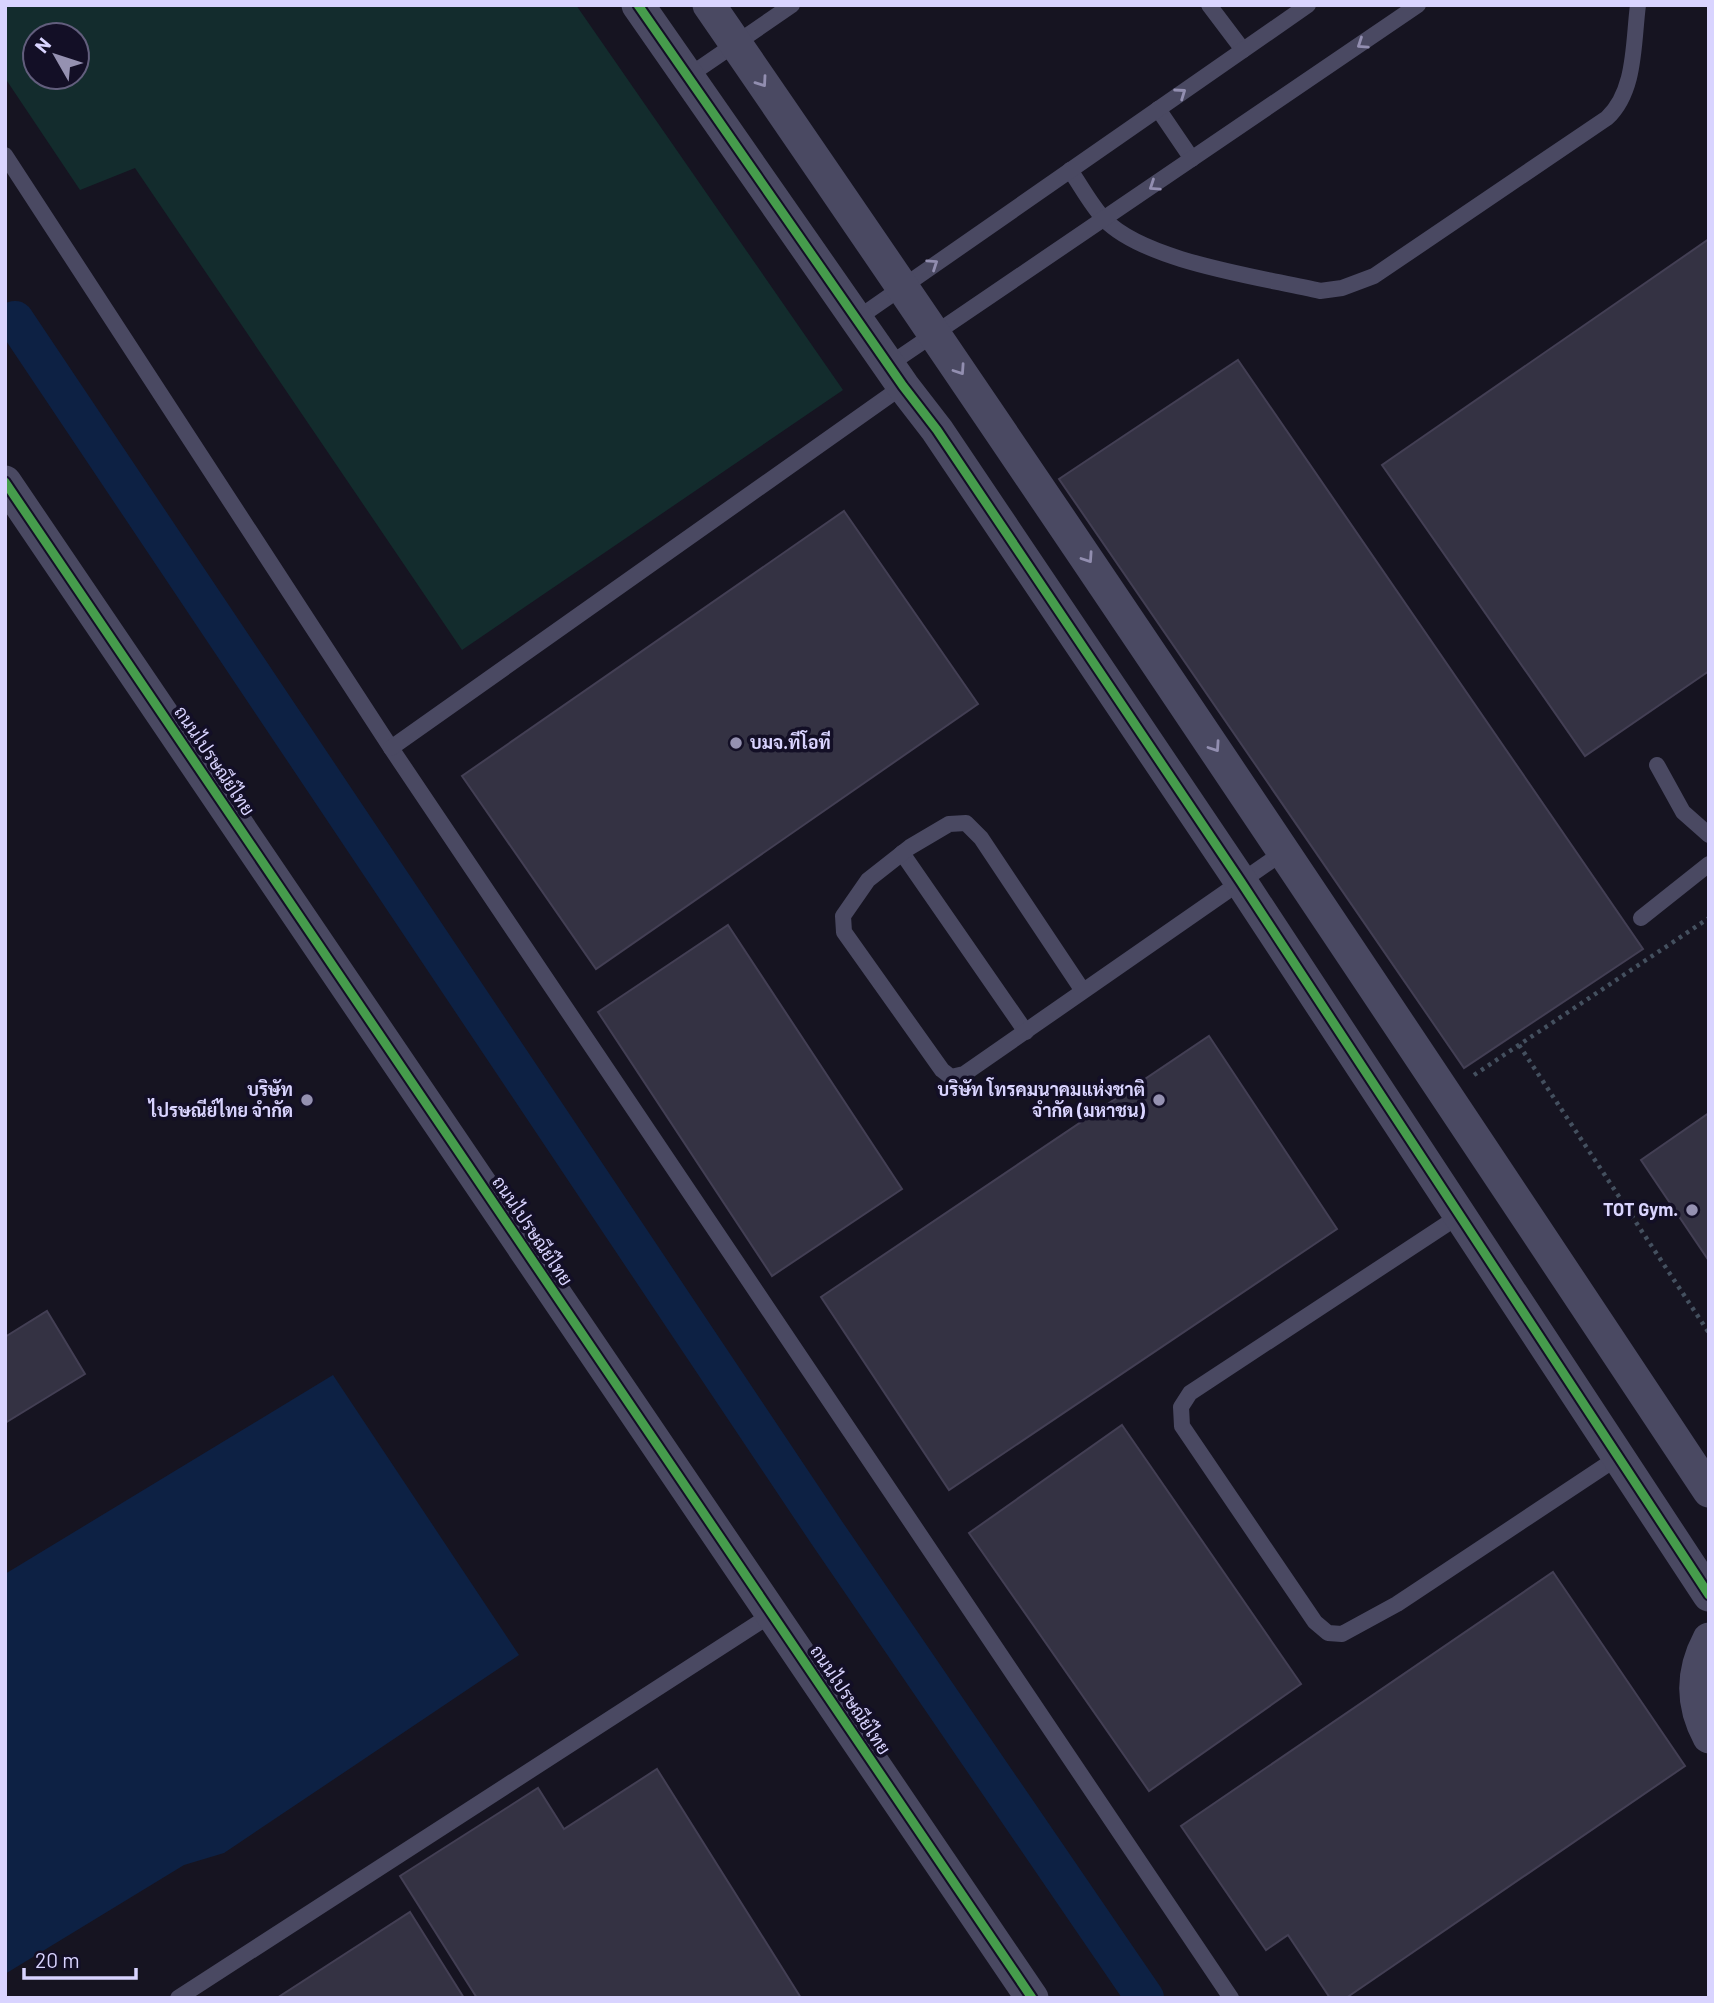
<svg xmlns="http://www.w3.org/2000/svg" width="1714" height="2003" font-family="Barlow,Sarabun,sans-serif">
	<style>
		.green { fill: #132c2d; fill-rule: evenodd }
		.water { fill: #0d2144 }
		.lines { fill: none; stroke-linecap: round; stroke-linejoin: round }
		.canal { stroke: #0d2144; stroke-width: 38 }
		.building { fill: #343243; stroke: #433f54; stroke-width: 2 }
		.path { stroke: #44505f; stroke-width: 4.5; stroke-dasharray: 3.5 5; stroke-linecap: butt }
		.lane { stroke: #4a4962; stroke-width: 16 }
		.street { stroke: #4a4962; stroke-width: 33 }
		.cycleway-casing { stroke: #130f26; stroke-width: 13 }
		.cycleway { stroke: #469c4c; stroke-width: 9 }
		.oneway { stroke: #928eb0 }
		.poi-dot { fill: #9591b1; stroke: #130f26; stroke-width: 2.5 }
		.labels { text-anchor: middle; stroke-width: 7; stroke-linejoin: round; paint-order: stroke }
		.poi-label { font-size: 18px; font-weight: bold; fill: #d9d4ff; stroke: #130f26; text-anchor: end }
		.street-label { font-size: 18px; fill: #d9d4ff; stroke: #130f26 }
	</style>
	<rect width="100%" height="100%" fill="#161421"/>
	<path class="green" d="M5 5H576L843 390 462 650 135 168 80 190 5 78ZM35 35H77V77H35Z"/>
	<polygon class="water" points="333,1375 519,1655 224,1853 184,1865 5,1974 5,1574"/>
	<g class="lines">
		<polyline class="canal" points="15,320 827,1533 1145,1998"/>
	</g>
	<g class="building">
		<polygon points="1709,239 1709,671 1585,756 1382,465"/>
		<polygon points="1238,360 1643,949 1464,1068 1059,479"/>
		<polygon points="844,511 978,704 596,969 462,776"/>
		<polygon points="728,925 902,1189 772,1276 598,1012"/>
		<polygon points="1209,1036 1337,1229 949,1490 821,1297"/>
		<polygon points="1709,1113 1709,1261 1641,1160"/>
		<polygon points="47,1311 85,1374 5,1423 5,1337"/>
		<polygon points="1122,1425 1301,1684 1149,1791 969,1533"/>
		<polygon points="1553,1572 1685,1766 1346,1998 1330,1998 1288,1935 1266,1950 1181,1826"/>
		<polygon points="657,1769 801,1998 477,1998 400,1876 538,1788 564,1829"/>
		<polygon points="410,1912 464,1998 277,1998"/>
	</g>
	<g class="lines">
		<g class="path">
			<polyline points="1519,1045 1709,1333"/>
			<polyline points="1474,1075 1709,918"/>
		</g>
		<g class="lane">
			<polyline points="1209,5 1243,50"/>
			<polyline points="687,77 792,5"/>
			<polyline points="1158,109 1192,159"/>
			<polyline points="5,155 391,748 1231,1998"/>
			<path d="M1070 170C1081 186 1091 205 1104 219 1145 262 1261 277 1320 291L1342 288 1374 276 1607 118C1636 91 1633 43 1638 5"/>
			<polyline points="858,318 1308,5"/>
			<polyline points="890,364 1418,5"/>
			<polyline points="391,748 903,386"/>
			<polyline points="1657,765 1683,812 1709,835"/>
			<polyline points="902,853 1026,1032"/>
			<polyline points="1641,918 1709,864"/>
			<polyline points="1083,991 981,838 966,823 949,824 910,847 868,880 843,916 844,932 942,1070 951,1077 964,1074 1285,851"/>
			<polyline points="1459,1216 1190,1393 1181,1407 1182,1426 1315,1622 1328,1633 1342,1634 1397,1604 1617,1458"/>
			<polyline points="178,1998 772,1614"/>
		</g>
		<g class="street">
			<polyline points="638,5 903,386 937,430 1241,882 1709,1595"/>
			<path d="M709 5C1048 497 1379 993 1709 1491"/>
			<polyline points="5,482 1032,1998"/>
			<path d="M1709 1639C1692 1671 1691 1704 1709 1737"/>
		</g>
		<defs>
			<g id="cycleway">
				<polyline points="638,5 903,386 937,430 1241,882 1709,1595"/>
				<polyline points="5,482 1032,1998"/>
			</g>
		</defs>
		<use href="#cycleway" class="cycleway-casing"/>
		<use href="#cycleway" class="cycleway"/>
	</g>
	<defs><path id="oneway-chevron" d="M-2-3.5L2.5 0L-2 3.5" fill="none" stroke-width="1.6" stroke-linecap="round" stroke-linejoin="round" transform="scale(1.75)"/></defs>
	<g class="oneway">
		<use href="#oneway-chevron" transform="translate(1362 44) rotate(146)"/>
		<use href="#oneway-chevron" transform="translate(762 82) rotate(55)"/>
		<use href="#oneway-chevron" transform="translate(1181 93) rotate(-35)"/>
		<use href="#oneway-chevron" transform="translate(1154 186) rotate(146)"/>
		<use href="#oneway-chevron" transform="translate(933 264) rotate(-34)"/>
		<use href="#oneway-chevron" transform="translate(960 370) rotate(56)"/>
		<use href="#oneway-chevron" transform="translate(1088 558) rotate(56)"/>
		<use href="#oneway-chevron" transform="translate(1215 747) rotate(56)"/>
	</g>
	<g class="poi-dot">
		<circle cx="736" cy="743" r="7"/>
		<circle cx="307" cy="1100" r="7"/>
		<circle cx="1159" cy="1100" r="7"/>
		<circle cx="1692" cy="1210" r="7"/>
	</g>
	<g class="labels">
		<g class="poi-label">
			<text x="750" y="749" text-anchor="start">บมจ.ทีโอที</text>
			<text x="293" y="1096">บริษัท<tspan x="293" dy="21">ไปรษณีย์ไทย จำกัด</tspan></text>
			<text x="1145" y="1096">บริษัท โทรคมนาคมแห่งชาติ<tspan x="1145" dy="21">จำกัด (มหาชน)</tspan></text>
			<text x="1678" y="1216">TOT Gym.</text>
		</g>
		<g class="street-label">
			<text transform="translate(214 761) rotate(56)" y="6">ถนนไปรษณีย์ไทย</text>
			<text transform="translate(532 1231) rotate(56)" y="6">ถนนไปรษณีย์ไทย</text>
			<text transform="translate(850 1700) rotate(56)" y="6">ถนนไปรษณีย์ไทย</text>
		</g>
	</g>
	<rect width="1714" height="2003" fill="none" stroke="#d9d4ff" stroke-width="14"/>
	<g transform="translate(56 56) rotate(309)"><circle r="33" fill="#130f26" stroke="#625e7d" stroke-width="2"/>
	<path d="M0-5L12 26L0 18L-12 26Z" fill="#9591b1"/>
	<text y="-10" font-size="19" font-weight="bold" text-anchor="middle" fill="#d9d4ff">N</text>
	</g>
	<path d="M24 1968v10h112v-10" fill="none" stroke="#d9d4ff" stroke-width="3.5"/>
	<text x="35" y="1968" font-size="21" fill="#d9d4ff" stroke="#130f26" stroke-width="5" paint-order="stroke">20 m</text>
</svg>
